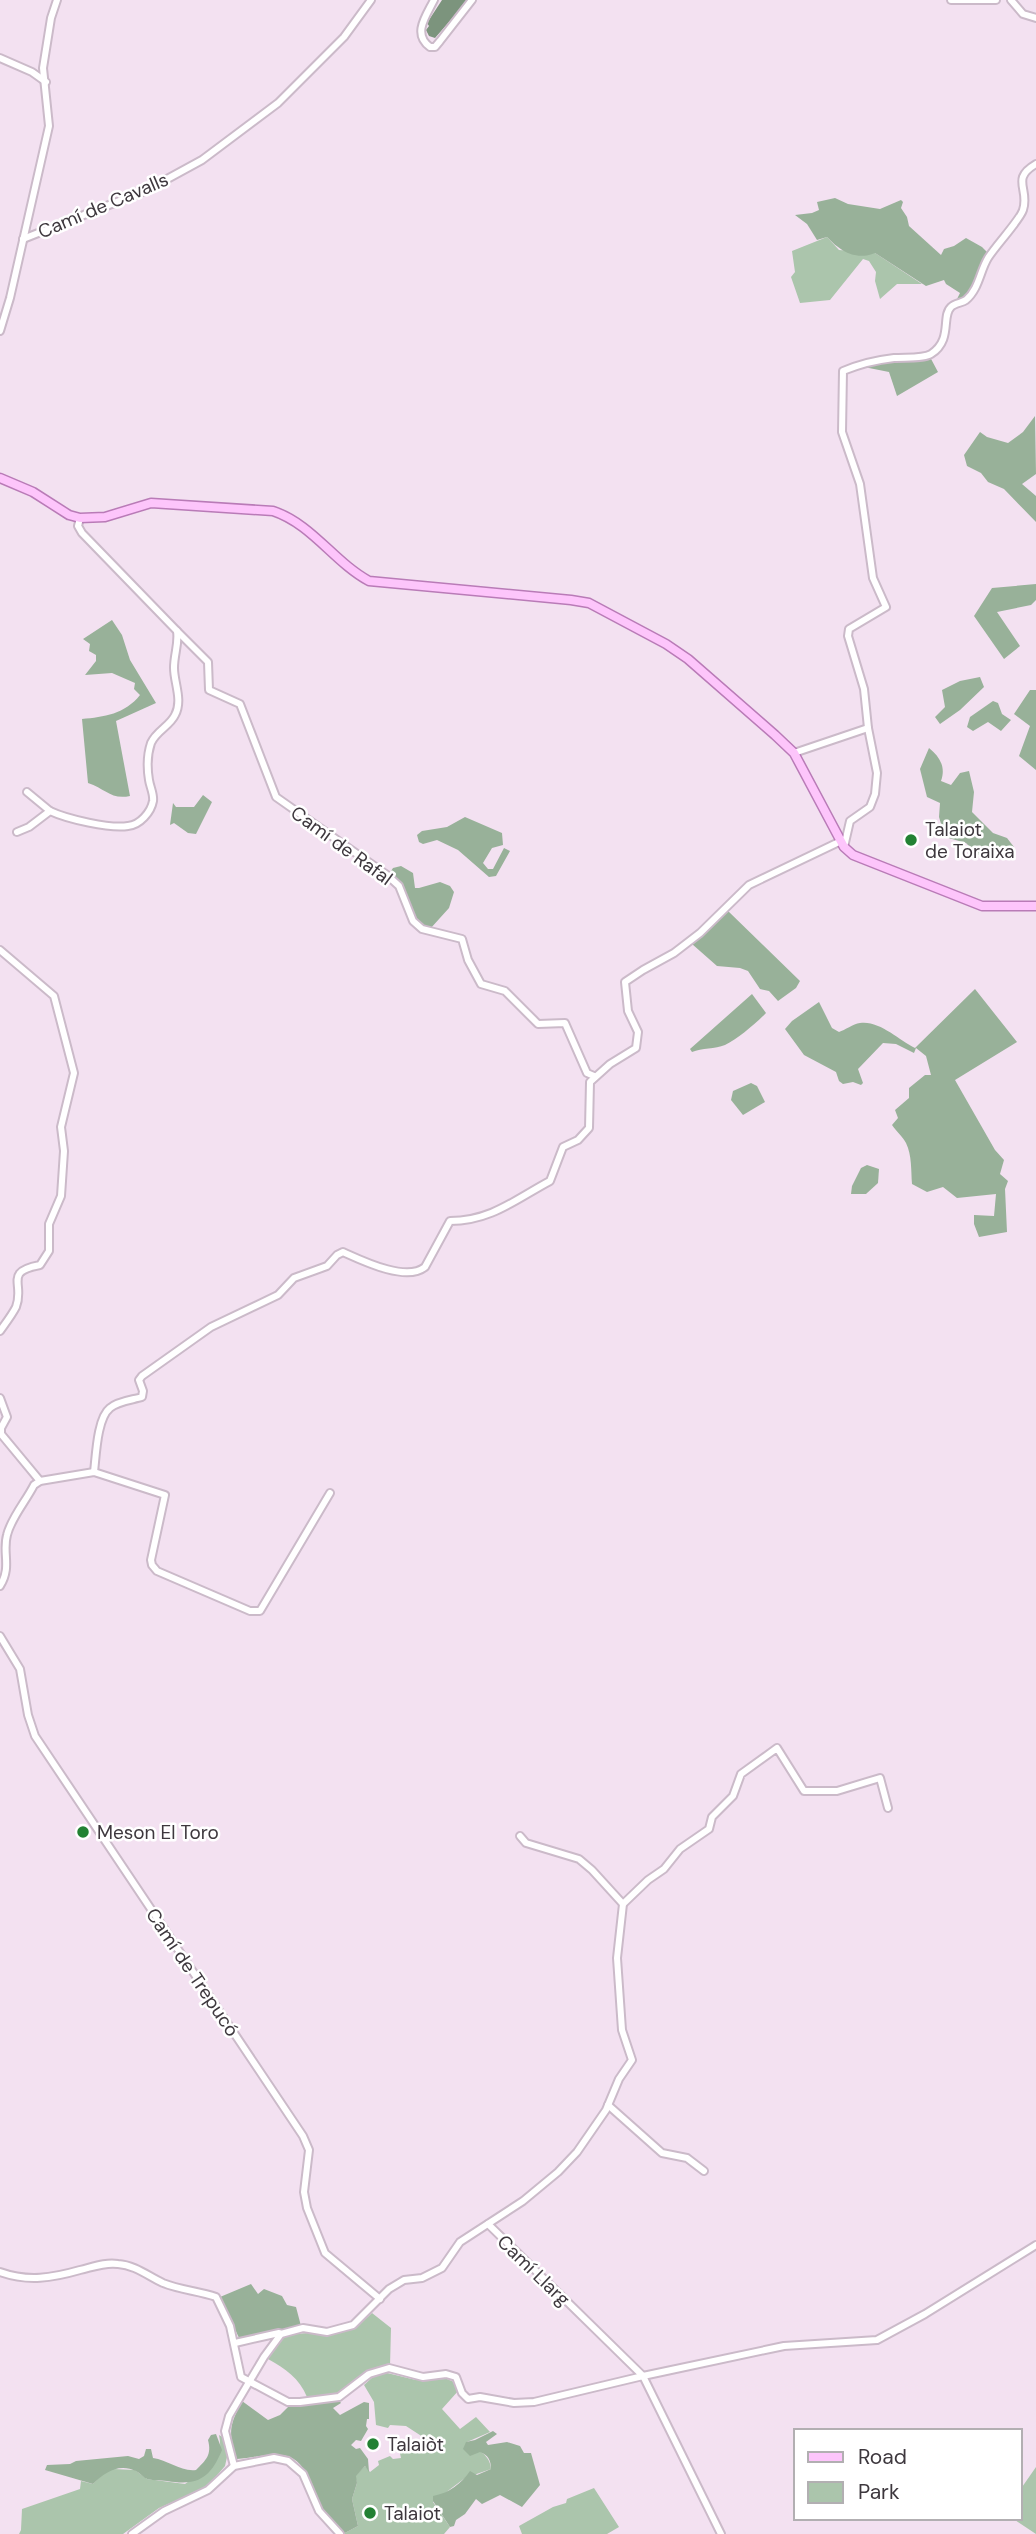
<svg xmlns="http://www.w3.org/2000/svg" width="1036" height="2534" font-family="'DM Sans',sans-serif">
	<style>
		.green { fill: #abc5ac }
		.forest { fill: #98b199 }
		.water { fill: #7c947d }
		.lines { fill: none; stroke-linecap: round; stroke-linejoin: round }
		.minor-casing { stroke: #cbbac9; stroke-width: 10 }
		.major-casing { stroke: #b97bb7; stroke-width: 11 }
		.minor { stroke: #fff; stroke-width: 6 }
		.major { stroke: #fdc5fb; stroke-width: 8 }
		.poi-dot { fill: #228133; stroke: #fff; stroke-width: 2.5 }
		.labels { text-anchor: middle; stroke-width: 5; stroke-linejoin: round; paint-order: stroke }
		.street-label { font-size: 19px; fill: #3e383e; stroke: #fff }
		.poi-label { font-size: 19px; fill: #3e383e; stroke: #fff; text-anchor: start }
	</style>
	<rect width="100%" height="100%" fill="#f3e1f1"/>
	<g class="green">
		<polygon points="827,237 839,250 875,253 922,284 897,284 880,299 875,281 876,272 869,261 863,259 830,300 800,303 791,277 795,272 792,251"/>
		<path d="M372 2313 391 2328 390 2366 363 2374 335 2396 307 2397C299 2378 286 2369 268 2359L283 2337C321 2325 336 2347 372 2313Z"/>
		<path d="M387 2373 416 2380 447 2379 454 2382 459 2390 442 2409 460 2429 476 2417 490 2432 467 2442C477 2450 490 2454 491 2469L465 2478 433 2502 450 2527 444 2534H343L358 2526 352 2499 357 2483 355 2476 365 2466 370 2472 379 2465 378 2461 390 2456 393 2459 401 2458 399 2449H395L394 2442 421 2450 427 2445 426 2439 406 2426 390 2425 388 2428 376 2425 374 2402 364 2385 375 2375Z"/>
		<path d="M219 2435 224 2438 227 2457 225 2466 207 2487 159 2508 123 2534H19L21 2530 22 2509 80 2489 81 2481 93 2484 104 2472 113 2469 135 2470 147 2479 185 2484C207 2469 225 2465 219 2435Z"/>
		<polygon points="1036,2467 1036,2534 1012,2518 1020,2518 1020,2490"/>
		<polygon points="594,2488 619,2527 607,2534 522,2534 519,2526 553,2507 566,2503 567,2499"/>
	</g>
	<g class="forest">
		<path d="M835 198 848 204 880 209 901 200 903 202 901 208 907 217 909 226 941 255 944 249 954 246 966 238 982 247 988 253C981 270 975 294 958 302L957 299 960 293 946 284 944 280 926 286 875 253C856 261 840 251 827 237L817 240 807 224 795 215 812 213 819 210 817 202Z"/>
		<polygon points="930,357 938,372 897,396 889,372 859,366"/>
		<polygon points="1035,416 1036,474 1022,484 1036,496 1036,522 1004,489 988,482 981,473 967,466 964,455 980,432 987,437 1008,443 1023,432"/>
		<polygon points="1036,584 1036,600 1031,605 997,612 1020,646 1004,659 974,616 992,588"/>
		<path d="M112 620 122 635 130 660 156 703 116 721 130 796C111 800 106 789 88 783L82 719C104 717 125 714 140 695L134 689 135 683 112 673 85 675 96 661V655L89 651 90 644 83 639Z"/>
		<polygon points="980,677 984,687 960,710 940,724 935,717 945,707 942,690 960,681"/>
		<polygon points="1030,690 1036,690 1036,770 1019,756 1030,726 1014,714"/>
		<polygon points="993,701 998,703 1002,714 1011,720 1001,731 988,722 973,731 967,727 970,717"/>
		<path d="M929 748C940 757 946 767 941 781L951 785 960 773 969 771 974 792 972 812 993 833 1007 838 1014 847 978 855 966 843 945 837 939 817 940 803 927 797 920 769Z"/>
		<polygon points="203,795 212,802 196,834 188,833 174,823 170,825 173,803 176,807 194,807"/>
		<polygon points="465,817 502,833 503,845 492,848 483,863 488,869 493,869 504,848 510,851 496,876 489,877 458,850 437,840 423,844 419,842 417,835 422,831 447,827"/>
		<polygon points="401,866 413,873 415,888 419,888 440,882 450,886 454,892 449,908 430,929 414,920 401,885 389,874 393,868"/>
		<polygon points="727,910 800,981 796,988 778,1001 769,991 760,989 748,971 740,968 717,966 692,944 714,925"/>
		<path d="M975 989 1017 1042 955 1080 995 1150 1004 1160 1000 1174 1008 1181 1005 1189 1007 1232 979 1237 974 1224V1215L994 1216 996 1194 957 1198 943 1187 927 1192 912 1184C911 1171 912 1155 906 1143 903 1137 896 1131 892 1125L898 1118 895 1110 909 1098V1088L925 1075H931L926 1056 916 1048 914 1053 896 1044 883 1043 858 1069 863 1083 861 1085 853 1082 843 1084 839 1081 836 1072 804 1055 785 1029 792 1021 819 1002 832 1028 839 1032C845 1030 853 1024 860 1023 879 1020 899 1040 915 1048Z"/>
		<path d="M752 994 766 1013C756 1023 738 1039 725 1045 715 1049 702 1048 692 1052L690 1049Z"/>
		<polygon points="751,1083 757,1086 765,1102 743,1115 731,1100 733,1091"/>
		<polygon points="867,1165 879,1169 878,1183 866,1194 851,1194 852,1186 861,1168"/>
		<polygon points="251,2284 258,2294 264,2289 282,2296 287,2305 296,2307 301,2326 240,2340 220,2297"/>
		<path d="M338 2399 341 2403 333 2408 340 2415 364 2402 369 2403V2419H367L366 2426 368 2429 361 2441 356 2440 351 2445 356 2449 360 2448 368 2459 369 2472 365 2466 356 2476 357 2483 352 2499 358 2526 343 2534C336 2526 327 2518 322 2509 311 2490 308 2456 280 2455 266 2454 251 2458 237 2459 228 2433 229 2426 242 2401L268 2420 280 2415 289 2406Z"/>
		<path d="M493 2431 497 2434 486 2442 488 2445 507 2442 520 2446 524 2453H531L540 2485 522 2507 500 2495 482 2504 476 2499 465 2514 456 2520 454 2526 450 2527 433 2501V2496C449 2493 461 2484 470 2471L477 2475 491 2469C491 2460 488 2455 480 2452L470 2456 463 2449 466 2442 475 2440Z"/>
		<path d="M216 2434 222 2450C210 2479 197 2486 167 2481 160 2480 151 2481 145 2478 142 2476 140 2473 136 2471 119 2463 105 2472 93 2484L45 2470 47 2465 70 2464 76 2461 128 2456 139 2459 144 2456 146 2449H151L153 2458C168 2460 181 2472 196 2470 206 2460 212 2455 208 2440L211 2435Z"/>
	</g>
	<polygon class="water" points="442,0 468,0 435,38 429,36 426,30 429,26 427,23"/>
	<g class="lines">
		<defs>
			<g id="minor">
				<path d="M434 0C426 16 412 34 430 47H435L440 41 472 0"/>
				<polyline points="951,0 996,0"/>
				<polyline points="1011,0 1023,14 1036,18"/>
				<polyline points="0,58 32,72 46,82"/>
				<polyline points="23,239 147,190 202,160 278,103 344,37 371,0"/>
				<polyline points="0,331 10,298 49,126 43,68 51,18 57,0"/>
				<polyline points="177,631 208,662 209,690 240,704 276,797 387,875 399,886 413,921 422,929 462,939 468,960 481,984 505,991 538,1024 565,1023 587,1073 594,1076"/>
				<polyline points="794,753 868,728"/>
				<polyline points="27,792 50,811"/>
				<path d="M17 832 29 827 50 811C67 819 110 829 128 826 140 825 151 812 153 801 154 794 150 787 149 780 147 768 147 755 151 743 156 731 170 726 175 715 183 700 174 683 174 668 174 654 179 644 177 631L82 533 78 526 80 518"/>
				<path d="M844 847 850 821 870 807 875 794 877 773 868 728 864 689 848 636 849 629 886 607 873 578 860 484 842 432 843 371C860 364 876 360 894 358 905 357 923 359 931 354 953 340 941 316 951 307 955 303 962 303 966 300 979 289 980 271 988 258 996 245 1020 220 1023 210 1030 189 1010 179 1036 164"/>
				<path d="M0 950 54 996 74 1073 61 1127 64 1151 61 1196 49 1224V1251L40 1265C3 1272 25 1284 16 1307 12 1315 5 1324 0 1331"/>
				<polyline points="0,1398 7,1417 1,1428 1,1434 40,1481"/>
				<path d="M94 1472C96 1456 97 1418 110 1408 118 1401 132 1400 142 1397L143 1391 139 1380 142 1376 211 1327 278 1295 294 1278 327 1266 337 1255 343 1252C363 1261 406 1282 425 1267L450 1221C491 1221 516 1199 550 1181L563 1147 578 1140 589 1128 590 1082 610 1064 636 1048 638 1032 628 1011 625 982 643 970 674 953 700 933 749 885 841 841"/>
				<path d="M0 1586C12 1567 2 1553 7 1535 11 1518 26 1501 34 1485L40 1481 94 1472 165 1495 151 1560 152 1565 157 1571 250 1611H260L330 1493"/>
				<polyline points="0,1636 20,1669 28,1715 35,1736 303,2136 309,2150 304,2192 307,2208 325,2253 380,2299"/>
				<polyline points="520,1836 526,1843 579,1859 592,1870 623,1904"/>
				<polyline points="608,2105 662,2153 687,2158 704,2171"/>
				<polyline points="488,2224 643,2376 721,2534"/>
				<path d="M0 2272C28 2282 52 2278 80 2270 93 2267 105 2262 118 2264 135 2265 148 2276 163 2283 180 2290 199 2291 216 2297L230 2326 241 2377 288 2402H300L339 2397 369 2374 389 2368 423 2377 446 2374 456 2377 462 2393 468 2399 480 2397 514 2403 534 2402 643 2376 784 2346 877 2340 925 2314 1036 2245"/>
				<polyline points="235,2343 279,2333 281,2334"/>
				<polyline points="234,2466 225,2431 229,2416 264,2357 281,2334 303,2328 327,2332 353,2325 389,2289 404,2280 422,2278 442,2268 460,2242 523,2201 558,2172 577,2152 606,2110 619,2079 632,2060 622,2030 617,1958 623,1904 648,1880 664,1869 680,1849 709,1829 712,1817 733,1796 741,1774 777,1748 804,1791 837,1791 880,1778 888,1808"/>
				<polyline points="132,2534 164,2511 208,2490 234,2466 274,2458 288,2461 303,2474 319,2511 340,2534"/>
			</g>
			<path id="major" d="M0 478 33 492 69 515 80 518 105 517 151 503 273 511C312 524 334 562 369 581L571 600 589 603 666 644 688 659 775 735 794 753 844 847 853 855 982 906H1036"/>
		</defs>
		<use href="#minor" class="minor-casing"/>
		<use href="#major" class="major-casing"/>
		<use href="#minor" class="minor"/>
		<use href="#major" class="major"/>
	</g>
	<g class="poi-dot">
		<circle cx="911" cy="840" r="7"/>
		<circle cx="83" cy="1832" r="7"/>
		<circle cx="373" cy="2444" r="7"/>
		<circle cx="370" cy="2513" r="7"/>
	</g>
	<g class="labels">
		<g class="street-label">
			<text transform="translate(103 205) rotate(-23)" y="7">Camí de Cavalls</text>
			<text transform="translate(342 845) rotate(36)" y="7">Camí de Rafal</text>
			<text transform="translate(193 1972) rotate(56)" y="7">Camí de Trepucó</text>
			<text transform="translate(534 2270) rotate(44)" y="7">Camí Llarg</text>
		</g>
		<g class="poi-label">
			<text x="925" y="836">Talaiot<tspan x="925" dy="22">de Toraixa</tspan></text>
			<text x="97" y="1839">Meson El Toro</text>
			<text x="387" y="2451">Talaiòt</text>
			<text x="384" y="2520">Talaiot</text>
		</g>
	</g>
	<rect x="794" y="2429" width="228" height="91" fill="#ffffff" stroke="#b2afb2" stroke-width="2"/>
	<rect x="808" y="2452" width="35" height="10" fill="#fdc5fb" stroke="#b2afb2" stroke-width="2"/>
	<text x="858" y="2464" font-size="21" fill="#3e383e">Road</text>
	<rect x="808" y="2482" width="35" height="21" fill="#abc5ac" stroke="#b2afb2" stroke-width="2"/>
	<text x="858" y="2499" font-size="21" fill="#3e383e">Park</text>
</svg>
